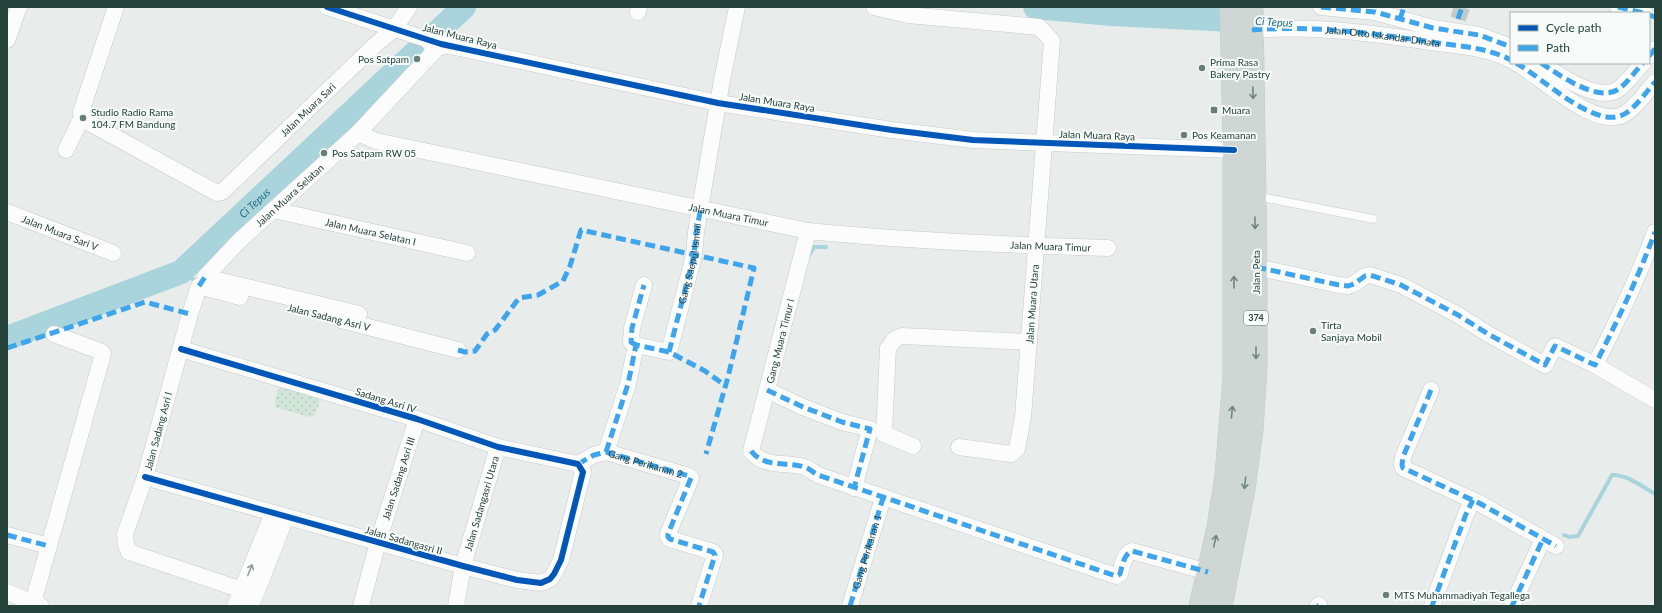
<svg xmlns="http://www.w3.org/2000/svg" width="1662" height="613" font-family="Lato,sans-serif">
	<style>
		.grass { fill: url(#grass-dots) }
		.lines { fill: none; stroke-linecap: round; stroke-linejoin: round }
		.stream { stroke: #a9d4db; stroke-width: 4 }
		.river { stroke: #a9d4db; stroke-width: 24 }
		.street-tunnel { stroke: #c1cbc8; stroke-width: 16; stroke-dasharray: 16 8; stroke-linecap: butt }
		.lane-casing { stroke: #c5cac8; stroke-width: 9 }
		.street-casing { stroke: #c5cac8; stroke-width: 17 }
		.secondary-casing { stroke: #c3cbc8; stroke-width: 23 }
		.primary-casing { stroke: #c3ccc9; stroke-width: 23 }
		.lane { stroke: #fcfcfc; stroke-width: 8 }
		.street { stroke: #fcfcfc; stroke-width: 16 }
		.secondary { stroke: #fcfcfc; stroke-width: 22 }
		.primary { stroke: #cfd7d5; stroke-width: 22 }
		.quiet { stroke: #3ea4ec; stroke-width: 5; stroke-dasharray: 10 5; stroke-linecap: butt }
		.cycleway-casing { stroke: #f7fbf9; stroke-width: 8 }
		.cycleway { stroke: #0057b8; stroke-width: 6 }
		.oneway { stroke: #718580 }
		.oneway2 { stroke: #909f9b }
		.poi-dot { fill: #697e78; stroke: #f7fbf9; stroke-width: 1.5 }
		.labels { text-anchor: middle; stroke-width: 4; stroke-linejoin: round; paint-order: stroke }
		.shield { fill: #f7fbf9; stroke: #637a73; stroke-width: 1 }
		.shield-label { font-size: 9px; font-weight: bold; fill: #24423a }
		.street-label { font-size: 10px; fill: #24423a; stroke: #f7fbf9 }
		.poi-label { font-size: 10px; fill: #24423a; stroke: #f7fbf9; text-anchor: start }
		.water-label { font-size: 11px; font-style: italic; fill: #1c6f80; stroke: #f7fbf9 }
	</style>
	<defs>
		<pattern id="grass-dots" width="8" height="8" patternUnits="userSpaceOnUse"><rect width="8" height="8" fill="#d1e6d8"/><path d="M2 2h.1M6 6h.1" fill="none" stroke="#b3c6ba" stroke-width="1.8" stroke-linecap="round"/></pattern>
	</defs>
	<rect width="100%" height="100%" fill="#e8edeb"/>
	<path class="grass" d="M281 386 314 395 319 399V405L314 416 310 417 277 408 275 406C275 400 276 391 281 386Z"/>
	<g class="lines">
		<g class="stream">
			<polyline points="808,257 814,247 826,247"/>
			<polyline points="181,272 196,281"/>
			<path d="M1564 535 1569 537 1578 536 1612 475C1626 474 1643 487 1655 494"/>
		</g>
		<g class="river">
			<polyline points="1035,7 1111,14 1253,21"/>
			<path id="s1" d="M7 338 181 272 464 7"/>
		</g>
		<polyline class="street-tunnel" points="1458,19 1462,7"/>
		<defs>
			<polyline id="lane" points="1256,196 1373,219"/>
			<g id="street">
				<path id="s2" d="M116 7 81 112 82 117 86 121 217 193 222 192 374 46 394 29 409 7"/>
				<polyline points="327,7 432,41"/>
				<polyline points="874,7 908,15 1039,27 1052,41 1023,417 1017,449 1011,454 959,447"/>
				<polyline points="1321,7 1375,12 1433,28 1479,35 1511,47"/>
				<polyline points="1618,7 1644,13"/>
				<polyline points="638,12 639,7"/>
				<path id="s3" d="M1252 30C1313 25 1370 33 1431 42 1458 46 1486 47 1511 60"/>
				<polyline points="7,40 19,7"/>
				<polyline points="1649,56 1655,49"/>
				<path d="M1516 63C1541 76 1597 133 1626 113 1635 108 1648 90 1655 82"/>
				<path d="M1541 63C1558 74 1596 102 1617 90 1627 84 1635 71 1643 63"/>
				<path id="s4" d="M358 133 376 141 808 231C908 241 1008 245 1108 248"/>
				<polyline points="66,150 82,117"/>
				<path id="s5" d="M274 210 467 253"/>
				<path id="s6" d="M7 212 113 253"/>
				<path d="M808 231 751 451C765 469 790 461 807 468 811 470 814 473 818 475L1116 576 1120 574C1122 566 1124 554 1132 551L1208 572"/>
				<polyline points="1256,267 1339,285 1348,286 1354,284 1365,276 1370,275 1401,285 1458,315 1488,334 1545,365 1555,346 1595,365 1655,400"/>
				<polyline points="240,297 199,286 190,314 145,477 125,534 126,545 129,552 242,590"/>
				<path id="s7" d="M359 314 205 277 239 241 358 133 441 44 718 103 892 130 973 140 1234 150"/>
				<polyline points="341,320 458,350"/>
				<polyline points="636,345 631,342 632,328 644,285"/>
				<path d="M1595 365C1617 322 1638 278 1655 232"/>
				<polyline points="767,390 803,407 842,422 870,429 854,488"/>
				<polyline points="1431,390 1403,457 1402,465 1403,468 1479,503 1556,546"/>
				<polyline points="913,446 884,434 888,348 895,339 902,336 1029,342"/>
				<path id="s8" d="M606 452 628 384 636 345 669 352 694 255 696 232 722 80 737 7"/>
				<path id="s9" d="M578 464 594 455 606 452 689 476 691 478 668 534V537L670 539 713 552 715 555 699 606"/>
				<polyline points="145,477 463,566 517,580 541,583 550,579 554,574 561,560 583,472 578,464 498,447 417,419 181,349"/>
				<polyline points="7,535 49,546"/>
				<polyline points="7,592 41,606"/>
				<polyline points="32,606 103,354 102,352 54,334"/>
				<polyline points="235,606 273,513"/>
				<polyline points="251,606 286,517"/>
				<path id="s10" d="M361 606 378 542 417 419"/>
				<path id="s11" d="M456 606 463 566 498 447"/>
				<path id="s12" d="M850 606 883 498"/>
				<polyline points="1318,606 1319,605"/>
				<polyline points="1432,606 1466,514 1473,500"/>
				<polyline points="1512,606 1543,539"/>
			</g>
			<polyline id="secondary" points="432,41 441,44"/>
			<g id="primary">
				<polyline points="1200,606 1218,527 1226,476 1234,377 1234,150 1231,7"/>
				<polyline points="1221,606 1244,489 1252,430 1256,368 1256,267 1252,7"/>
			</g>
		</defs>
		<use href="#lane" class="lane-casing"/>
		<use href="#street" class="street-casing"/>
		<use href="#secondary" class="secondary-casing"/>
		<use href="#primary" class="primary-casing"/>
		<use href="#lane" class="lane"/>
		<use href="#street" class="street"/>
		<use href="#secondary" class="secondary"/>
		<use href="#primary" class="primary"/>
		<g class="quiet">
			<polyline points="1321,7 1375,12 1433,28 1479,35 1511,47"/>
			<polyline points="1618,7 1644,13"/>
			<polyline points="1649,15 1655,17"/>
			<polyline points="1400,19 1404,7"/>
			<polyline points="1458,19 1462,7"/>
			<path d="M1252 30C1313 25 1370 33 1431 42 1458 46 1486 47 1511 60"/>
			<polyline points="1649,56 1655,49"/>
			<path d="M1516 63C1541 76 1597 133 1626 113 1635 108 1648 90 1655 82"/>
			<path d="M1541 63C1558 74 1596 102 1617 90 1627 84 1635 71 1643 63"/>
			<path d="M1256 267 1339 285 1348 286 1354 284 1365 276 1370 275 1401 285 1458 315 1488 334 1545 365 1555 346 1595 365C1617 322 1638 278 1655 232"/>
			<polyline points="199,286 205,277"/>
			<polyline points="636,345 631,342 632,328 644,285"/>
			<polyline points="7,348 145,302 190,314"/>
			<polyline points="458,350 465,352 475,351 487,334 495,330 519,298 538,295 563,281 570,266 581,230 754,268 728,377 706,454"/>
			<polyline points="669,352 694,255 696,232 701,208"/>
			<polyline points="767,390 803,407 842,422 870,429 854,488"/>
			<polyline points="1431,390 1403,457 1402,465 1403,468 1479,503 1556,546"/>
			<path d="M751 451C765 469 790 461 807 468 811 470 814 473 818 475L1116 576 1120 574C1122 566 1124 554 1132 551L1208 572"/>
			<polyline points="606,452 628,384 636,345 669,352 705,371 726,386"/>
			<polyline points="578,464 594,455 606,452 689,476 691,478 668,534 668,537 670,539 713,552 715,555 699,606"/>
			<polyline points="7,535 49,546"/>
			<polyline points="850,606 883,498"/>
			<polyline points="1318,606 1319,605"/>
			<polyline points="1432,606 1466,514 1473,500"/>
			<polyline points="1512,606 1543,539"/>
		</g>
		<defs>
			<g id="cycleway">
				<polyline points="327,7 441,44 718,103 892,130 973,140 1234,150"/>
				<polyline points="145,477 463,566 517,580 541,583 550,579 554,574 561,560 583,472 578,464 498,447 417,419 181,349"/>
			</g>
		</defs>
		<use href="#cycleway" class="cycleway-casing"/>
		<use href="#cycleway" class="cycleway"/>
	</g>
	<defs><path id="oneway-shaft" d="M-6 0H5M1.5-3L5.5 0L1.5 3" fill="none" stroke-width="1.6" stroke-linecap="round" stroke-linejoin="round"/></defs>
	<g class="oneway">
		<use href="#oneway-shaft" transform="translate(1253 93) rotate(89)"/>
		<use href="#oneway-shaft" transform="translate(1255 223) rotate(89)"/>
		<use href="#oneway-shaft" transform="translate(1234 282) rotate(-90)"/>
		<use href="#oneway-shaft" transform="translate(1256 353) rotate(90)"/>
		<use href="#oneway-shaft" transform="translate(1232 412) rotate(-85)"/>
		<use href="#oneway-shaft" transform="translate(1245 483) rotate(97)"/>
		<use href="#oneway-shaft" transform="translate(1215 541) rotate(-78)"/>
	</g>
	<use class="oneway2" href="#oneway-shaft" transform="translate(250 570) rotate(-68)"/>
	<g class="poi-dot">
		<circle cx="417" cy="59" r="4"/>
		<circle cx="1202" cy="68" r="4"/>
		<rect x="1210" y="106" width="8" height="8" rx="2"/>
		<circle cx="83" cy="118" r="4"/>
		<circle cx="1184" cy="135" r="4"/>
		<circle cx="324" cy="153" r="4"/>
		<circle cx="1313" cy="331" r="4"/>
		<circle cx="1386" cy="595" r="4"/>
	</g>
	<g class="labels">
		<rect class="shield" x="1244" y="311" width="24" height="14" rx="3"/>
		<g class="shield-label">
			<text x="1256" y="321">374</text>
		</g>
		<g class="street-label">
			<text transform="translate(460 36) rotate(14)" y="4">Jalan Muara Raya</text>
			<text dy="4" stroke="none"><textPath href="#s3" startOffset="131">Jalan Otto Iskandar Dinata</textPath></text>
			<text transform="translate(777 102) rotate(9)" y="4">Jalan Muara Raya</text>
			<text dy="4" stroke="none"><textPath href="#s2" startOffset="395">Jalan Muara Sari</textPath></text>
			<text transform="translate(1097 135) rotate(2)" y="4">Jalan Muara Raya</text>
			<text dy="4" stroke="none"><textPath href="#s7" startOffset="276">Jalan Muara Selatan</textPath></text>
			<text dy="4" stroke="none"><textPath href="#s4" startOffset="380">Jalan Muara Timur</textPath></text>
			<text dy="4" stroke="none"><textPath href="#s5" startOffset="99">Jalan Muara Selatan I</textPath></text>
			<text dy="4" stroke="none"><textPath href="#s6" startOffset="57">Jalan Muara Sari V</textPath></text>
			<text dy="4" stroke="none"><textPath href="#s4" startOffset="704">Jalan Muara Timur</textPath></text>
			<text dy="4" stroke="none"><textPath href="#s8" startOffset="236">Gang Saepul Ismail</textPath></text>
			<text transform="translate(1256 272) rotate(-90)" y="4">Jalan Peta</text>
			<text transform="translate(1032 304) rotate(-86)" y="4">Jalan Muara Utara</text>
			<text transform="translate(329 317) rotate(14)" y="4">Jalan Sadang Asri V</text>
			<text transform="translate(780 341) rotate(-76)" y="4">Gang Muara Timur I</text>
			<text transform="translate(386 400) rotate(17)" y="4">Sadang Asri IV</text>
			<text transform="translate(158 431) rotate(-75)" y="4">Jalan Sadang Asri I</text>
			<text dy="4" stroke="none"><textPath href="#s9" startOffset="72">Gang Perikanan 2</textPath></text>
			<text dy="4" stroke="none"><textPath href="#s10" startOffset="133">Jalan Sadang Asri III</textPath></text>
			<text dy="4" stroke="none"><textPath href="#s11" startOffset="106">Jalan Sadangasri Utara</textPath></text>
			<text transform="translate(404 540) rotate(16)" y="4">Jalan Sadangasri II</text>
			<text dy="4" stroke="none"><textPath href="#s12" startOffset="57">Gang Perikanan 1</textPath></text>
		</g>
		<g class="poi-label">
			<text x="409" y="63" text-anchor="end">Pos Satpam</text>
			<text x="1210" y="66">Prima Rasa<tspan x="1210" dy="12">Bakery Pastry</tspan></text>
			<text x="1222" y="114">Muara</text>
			<text x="91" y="116">Studio Radio Rama<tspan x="91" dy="12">104.7 FM Bandung</tspan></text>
			<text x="1192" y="139">Pos Keamanan</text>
			<text x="332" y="157">Pos Satpam RW 05</text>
			<text x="1321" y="329">Tirta<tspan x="1321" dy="12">Sanjaya Mobil</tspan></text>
			<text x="1394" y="599">MTS Muhammadiyah Tegallega</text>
		</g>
		<g class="water-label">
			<text transform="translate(1274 22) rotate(3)" y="4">Ci Tepus</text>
			<text dy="4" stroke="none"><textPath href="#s1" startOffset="287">Ci Tepus</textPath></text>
		</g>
	</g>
	<rect width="1662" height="613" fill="none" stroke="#24423a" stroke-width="16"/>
	<rect x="1510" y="12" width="140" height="52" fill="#f7fbf9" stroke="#a3b1ad"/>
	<rect x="1518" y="25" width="20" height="6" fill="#0057b8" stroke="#a3b1ad"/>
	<text x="1546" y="32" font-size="12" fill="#24423a">Cycle path</text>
	<rect x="1518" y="45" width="20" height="6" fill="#3ea4ec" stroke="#a3b1ad"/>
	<text x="1546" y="52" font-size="12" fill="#24423a">Path</text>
</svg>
